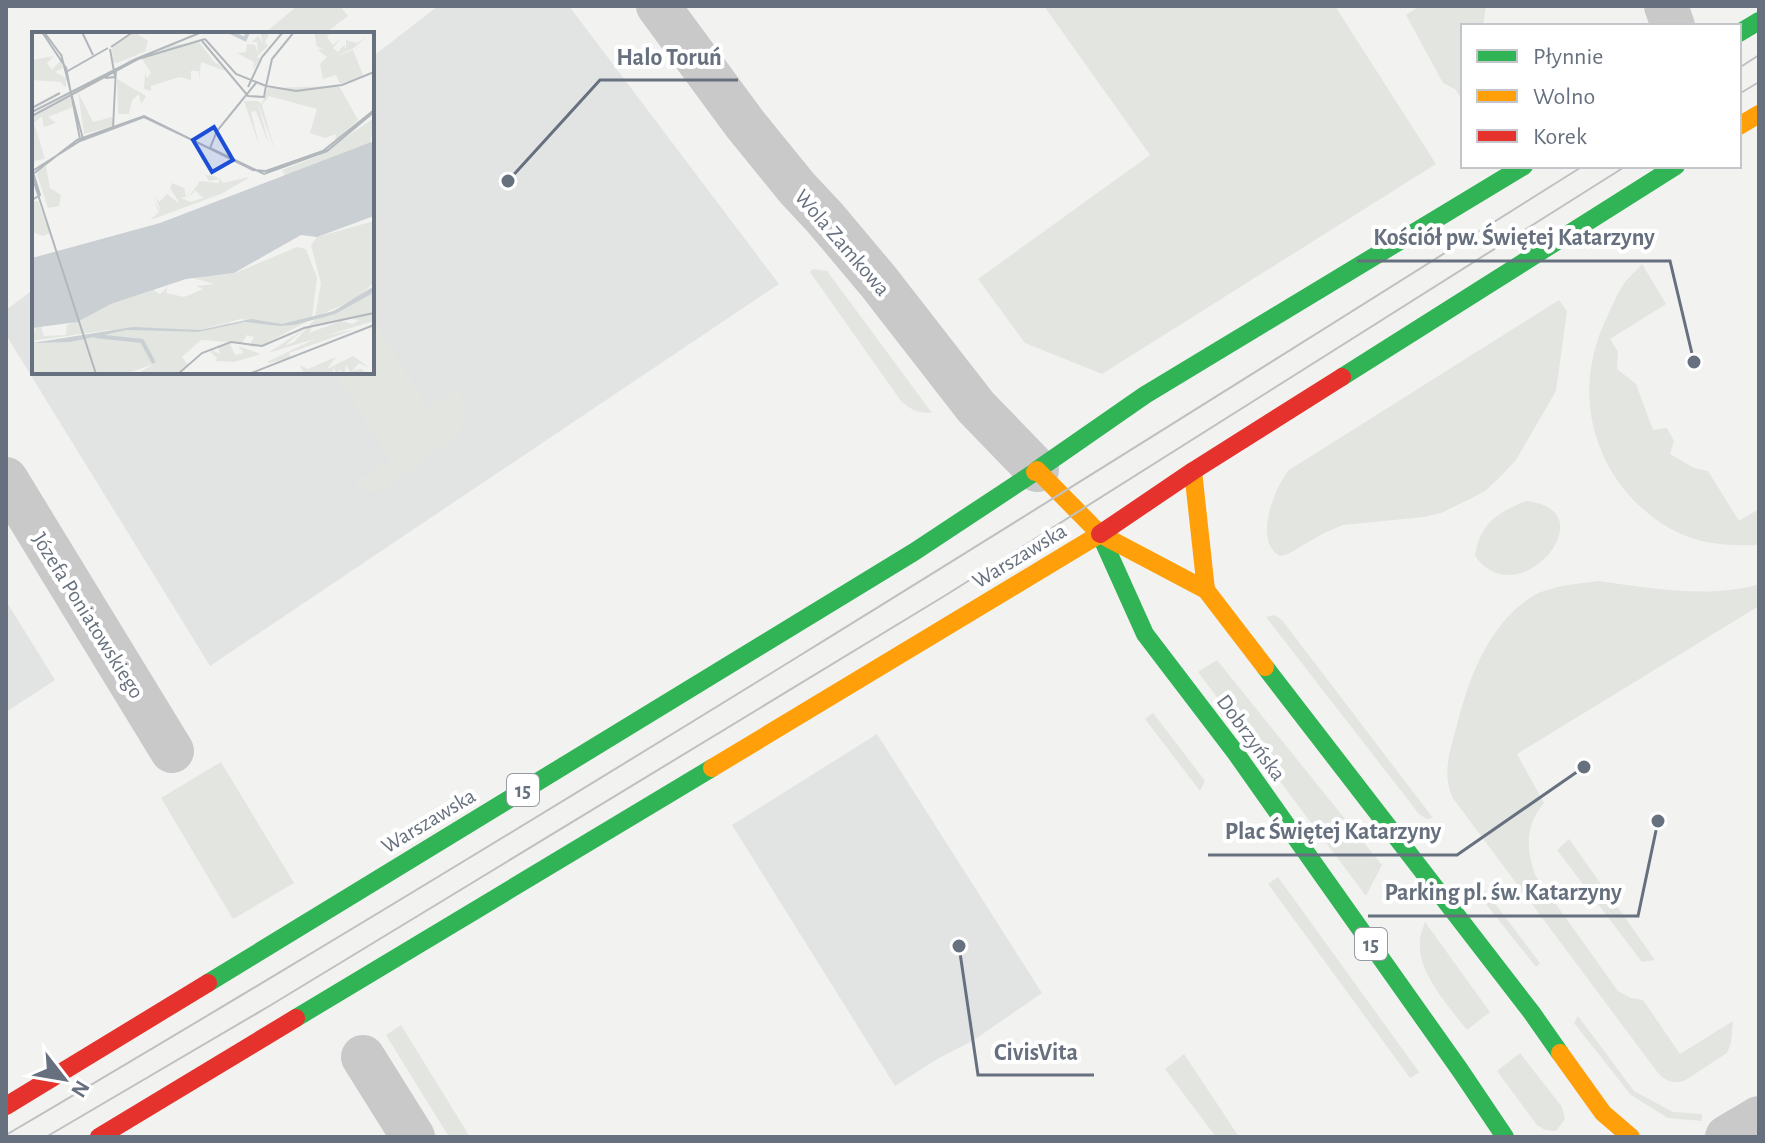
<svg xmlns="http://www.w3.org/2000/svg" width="1765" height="1143" font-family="'Alegreya Sans',sans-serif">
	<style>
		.built { fill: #e2e4e4 }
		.green { fill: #e2e5e0 }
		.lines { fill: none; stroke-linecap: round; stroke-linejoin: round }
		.street { stroke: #c9c9ca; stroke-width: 44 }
		.fast { stroke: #30b455; stroke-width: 18 }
		.slow { stroke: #ff9f0a; stroke-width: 18 }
		.jam { stroke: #e5322d; stroke-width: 18 }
		.tram { stroke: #bfc0c1; stroke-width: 2 }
		.labels { text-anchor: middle; stroke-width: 8; stroke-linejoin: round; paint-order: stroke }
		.shield { fill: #fff; stroke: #949ba5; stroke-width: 2 }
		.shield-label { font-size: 20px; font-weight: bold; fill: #66707e }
		.street-label { font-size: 22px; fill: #66707e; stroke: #fff }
		.inset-river { fill: none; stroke: #c9cfd2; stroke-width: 4 }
		.inset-road { fill: none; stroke: #b2b7bc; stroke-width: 2 }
		.view { fill: #1d4ed8; fill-opacity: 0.15; stroke: #1d4ed8; stroke-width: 4 }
		.inset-edge { fill: none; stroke: #66707e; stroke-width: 4 }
		.leader { fill: none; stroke: #66707e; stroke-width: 3 }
		.callout-dot { fill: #66707e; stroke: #fff; stroke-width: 3 }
		.callout-label { font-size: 24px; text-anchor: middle; font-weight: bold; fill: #66707e; stroke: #fff; stroke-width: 8; stroke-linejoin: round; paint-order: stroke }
	</style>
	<rect width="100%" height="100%" fill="#f2f3f1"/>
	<g class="built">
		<polygon points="438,6 569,6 779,284 210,666 6,335 6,310 34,289 34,372 372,372 372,57"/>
		<polygon points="6,601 55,680 6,712"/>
		<polygon points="877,734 1042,993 974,1040 939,1058 895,1086 732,825"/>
	</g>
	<g class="green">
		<polygon points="297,6 340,6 348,16 324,34 264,34"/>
		<polygon points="1044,6 1335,6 1436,164 1102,374 1025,343 978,279 1150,155"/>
		<polygon points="1420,6 1486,6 1483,26 1463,26 1463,101 1455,89 1443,83 1406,15"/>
		<path d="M1642 264 1666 304 1610 339 1618 352 1617 369 1636 384 1653 430 1667 428 1674 441 1670 454 1694 468 1708 471 1739 521 1759 509V545C1735 546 1708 545 1686 536 1663 527 1643 511 1627 493 1584 441 1578 375 1608 315 1613 304 1618 292 1625 282 1630 276 1637 270 1642 264Z"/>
		<path d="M813 269 827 271 932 413C918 413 911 410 901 401L810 272Z"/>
		<path d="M1559 300 1567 311 1556 391 1516 460 1499 478 1485 491 1470 499 1441 513 1424 517 1343 525 1324 533 1288 554 1280 556C1253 542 1274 488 1289 470Z"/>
		<path d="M372 317 428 407 459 388C466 405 467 419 458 435L385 489 376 492 360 489 355 482 390 460 334 372H372Z"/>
		<path d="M1526 501C1610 509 1518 618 1475 556 1480 523 1497 513 1526 501Z"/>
		<path d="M1599 581C1648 588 1712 599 1759 584V606L1517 754 1544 803C1525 826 1526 847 1535 875L1618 991 1631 998 1643 1000 1680 1054 1733 1021 1731 1043 1727 1053 1684 1081C1673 1084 1666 1081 1658 1073L1452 797C1442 771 1450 751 1457 725 1469 677 1489 623 1533 596 1552 585 1578 584 1599 581Z"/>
		<polygon points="1274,615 1282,620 1433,818 1427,819 1419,814 1266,617"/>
		<polygon points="1217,660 1382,865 1366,896 1198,672"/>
		<polygon points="1153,713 1205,781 1200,791 1145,719"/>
		<polygon points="221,762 294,883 233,919 161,798"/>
		<polygon points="1569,839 1655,960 1642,962 1557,850"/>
		<polygon points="1278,877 1419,1072 1420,1072 1410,1078 1268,884"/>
		<polygon points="1483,888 1540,963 1536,967 1482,899"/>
		<path d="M1425 922 1490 1012 1467 1030C1449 1006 1417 973 1420 941 1420 935 1423 928 1425 922Z"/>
		<polygon points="1578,1016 1634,1091 1673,1112 1702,1114 1702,1121 1668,1118 1631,1095 1574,1023"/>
		<polygon points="401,1025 470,1137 449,1137 386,1035"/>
		<polygon points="1520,1053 1562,1107 1565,1119 1556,1131 1545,1130 1537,1125 1497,1071"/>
		<polygon points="1184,1054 1239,1137 1216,1137 1165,1069"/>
	</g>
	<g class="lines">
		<g class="street">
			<polyline points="658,6 745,124 797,188 825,218 878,281 976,407 1037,470"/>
			<polyline points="1666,6 1673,26"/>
			<polyline points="6,479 172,751"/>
			<polyline points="363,1057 413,1137"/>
			<polyline points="1727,1137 1759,1118"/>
		</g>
		<g class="fast">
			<polyline points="1739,33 1759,21"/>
			<polyline points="1342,377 1676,166"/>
			<polyline points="1037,470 1145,395 1524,166"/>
			<polyline points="1100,534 1145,634 1235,752 1460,1070 1505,1137"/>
			<polyline points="1265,667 1532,1013 1560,1053"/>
			<polyline points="208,983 914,552 1035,472"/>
			<polyline points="296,1018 712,768"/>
		</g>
		<g class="slow">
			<polyline points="1739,126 1759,114"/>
			<polyline points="1193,471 1206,590"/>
			<polyline points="1035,472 1037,470 1100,534 1206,590 1265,667"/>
			<polyline points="712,768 1100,534"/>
			<polyline points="1560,1053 1603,1113 1631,1137"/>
		</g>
		<g class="jam">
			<polyline points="1100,534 1193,471 1342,377"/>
			<polyline points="6,1106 208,983"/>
			<polyline points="99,1137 296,1018"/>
		</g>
		<g class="tram">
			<polyline points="1739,68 1759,55"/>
			<polyline points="1739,94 1759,82"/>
			<path d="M6 1135C538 822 1061 495 1583 166"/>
			<polyline points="46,1137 271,1005 946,595 1626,166"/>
		</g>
	</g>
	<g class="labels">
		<g class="shield">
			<rect x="507" y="774" width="32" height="32" rx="6"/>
			<rect x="1355" y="928" width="32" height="32" rx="6"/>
		</g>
		<g class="shield-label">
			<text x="523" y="797">15</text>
			<text x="1371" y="951">15</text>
		</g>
		<g class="street-label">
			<text transform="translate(843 242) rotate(49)" y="8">Wola Zamkowa</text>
			<text transform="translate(1019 555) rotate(-31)" y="8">Warszawska</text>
			<text transform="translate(89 615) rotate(58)" y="8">Józefa Poniatowskiego</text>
			<text transform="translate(1252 737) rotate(54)" y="8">Dobrzyńska</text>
			<text transform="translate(428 820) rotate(-31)" y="8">Warszawska</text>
		</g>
	</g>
	<g transform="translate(32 32)">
		<rect width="342" height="342" fill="#f2f3f1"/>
		<path d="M103 0 116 9 113 19 124 15 85 31 81 30 80 15ZM228 0H238L233 10 236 14 225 24 228 27 221 38 222 30 205 21 214 20 215 12 223 13 226 22 225 10H220L226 4 231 11ZM282 0H298L295 5 301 13 308 7 301 16 306 20 312 13 314 17V8L325 11 335 4 322 16 304 24 321 18 331 43 308 52 304 43 291 47 288 32 295 25 286 18 291 16 285 15ZM158 5 104 29 141 13 167 10 184 32 186 31 193 39 169 30 167 49V39H159V48L147 45 119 54V59L112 57 113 40 115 46 119 41 110 27 96 30 95 29ZM22 24 15 31 20 38 28 29 31 36 23 40 34 46V56L29 50 0 48V28ZM85 47 114 64 109 72 107 62 100 68 97 82H86ZM307 54 326 88 303 109 304 102 293 106 278 101 285 77 237 64 230 73 243 119 226 71 237 113 224 79 219 80 227 113 212 69H225L230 72 236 56ZM46 60 61 90 80 85 82 94 52 102ZM38 65 41 75 16 85 24 91 12 95 10 84 2 91 13 127 1 129 0 85ZM342 86 338 114 253 144 250 138 286 124ZM14 134 18 156 29 163 27 174 16 176 4 139ZM173 143 182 144 188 147 191 151 218 145 189 162 118 188 127 180 122 168 129 180 123 163 127 170 135 162 148 172 138 156 140 151 152 156 154 164 160 156 155 164 149 166 159 170 171 166 163 158 162 160 156 166 168 149 187 151V147L177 149ZM0 169H6L18 201 11 204 0 200ZM342 189 341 251 326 266 283 285 289 251 279 213 285 205ZM265 215 274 217 285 246 280 285 250 292 209 287 168 298H77L0 309 4 294 9 295 12 304 34 303 35 293 79 272 121 258 128 262 136 255 134 261 152 265 171 257 164 254 182 252 161 246 203 241ZM342 258V280L280 295 277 301 309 289 321 292 327 288 319 287 342 282V289L236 321 274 296 252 314 262 310 282 288ZM276 289 231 313 217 315 222 305 215 303 210 311 169 308 150 325 156 333 144 342H105L122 332 93 342H0V311L95 298 166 300 196 291ZM324 297 257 321 259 326 237 331 235 330 287 305ZM198 312 203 323 212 321 206 314 229 322 202 330 184 329 185 326 179 321 180 318 188 322 186 315ZM321 324 338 336 327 331 320 339 329 337 335 341 319 342 314 333 313 342 308 338 304 342 302 336 300 342H272L268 333 276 337 304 325 295 337Z" fill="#e2e5e0"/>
		<path d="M342 109V184L285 205 269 203 202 241 154 247 79 272 45 290 0 296V226L128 191ZM342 254 339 262 303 282 262 293 248 294 213 290 166 300 95 298 38 310 0 311 101 295 168 298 219 287 250 292 302 279Z" fill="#c9cfd2"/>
		<path class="inset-river" d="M198 0 213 7 216 0M119 194 134 252M63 304 110 309 122 331"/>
		<path class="inset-road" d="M10 0 34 36 48 107M12 0 29 23M50 0 61 23M262 0 240 27 234 54 264 59 310 53 342 40M170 9 216 64 232 65 234 54 204 42 173 7M79 15 101 0M29 22 51 107M34 40 76 16M73 46 83 45 78 17M216 55 230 25 251 0M0 76 28 61M0 80 104 27 170 0M0 84 106 27 173 7M81 96 84 36M185 99 178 116 232 142 295 119 342 80M185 99 224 51M0 137 8 163 0 168M2 138 48 109 112 85 177 116M1 142 45 108 112 84 221 138 234 139 291 119 342 78M0 144 64 342M146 342 170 321 199 310 230 314 272 296 342 281M217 342 342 293"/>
		<path class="view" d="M182 95 201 128 180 140 161 108Z"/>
		<rect width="342" height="342" class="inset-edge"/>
	</g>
	<path class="leader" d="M508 181L600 80H738M1694 362L1670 261H1357M1584 767L1457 855H1208M1658 821L1638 916H1368M959 946L978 1075H1094"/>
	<g class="callout-dot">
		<circle cx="508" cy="181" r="8"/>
		<circle cx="1694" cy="362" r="8"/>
		<circle cx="1584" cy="767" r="8"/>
		<circle cx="1658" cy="821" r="8"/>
		<circle cx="959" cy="946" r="8"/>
	</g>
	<g class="callout-label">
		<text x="669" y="65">Halo Toruń</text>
		<text x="1514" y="245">Kościół pw. Świętej Katarzyny</text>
		<text x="1333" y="839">Plac Świętej Katarzyny</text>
		<text x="1503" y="900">Parking pl. św. Katarzyny</text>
		<text x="1036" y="1060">CivisVita</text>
	</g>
	<rect width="1765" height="1143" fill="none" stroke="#66707e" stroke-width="16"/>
	<rect x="1461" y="24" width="280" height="144" fill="#ffffff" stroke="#c2c6cb" stroke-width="2"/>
	<rect x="1477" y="50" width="40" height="12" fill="#30b455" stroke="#c2c6cb" stroke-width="2"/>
	<text x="1533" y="64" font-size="24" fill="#66707e">Płynnie</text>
	<rect x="1477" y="90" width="40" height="12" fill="#ff9f0a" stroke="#c2c6cb" stroke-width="2"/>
	<text x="1533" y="104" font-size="24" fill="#66707e">Wolno</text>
	<rect x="1477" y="130" width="40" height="12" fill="#e5322d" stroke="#c2c6cb" stroke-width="2"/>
	<text x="1533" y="144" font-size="24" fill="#66707e">Korek</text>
	<g transform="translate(64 1079) rotate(121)" stroke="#ffffff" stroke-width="6" paint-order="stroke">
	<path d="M0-6L14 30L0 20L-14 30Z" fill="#66707e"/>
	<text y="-12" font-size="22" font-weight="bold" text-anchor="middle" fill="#66707e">N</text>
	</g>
</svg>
